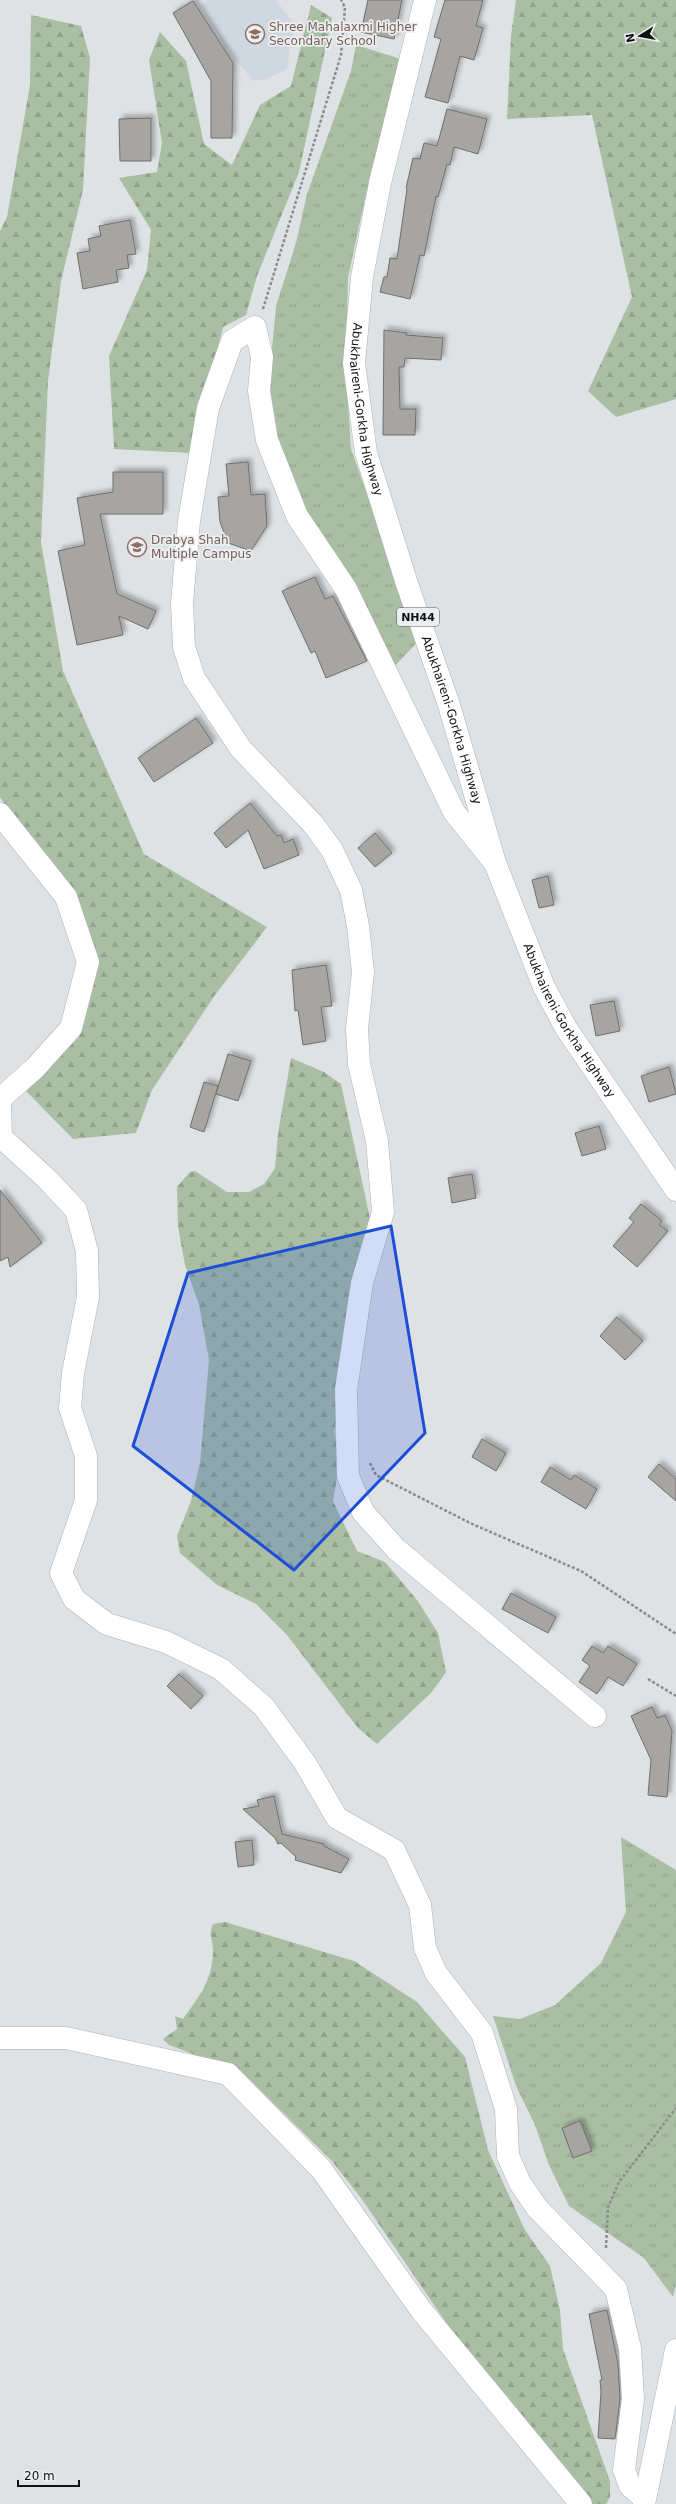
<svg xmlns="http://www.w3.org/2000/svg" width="676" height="2504" font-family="'DejaVu Sans',sans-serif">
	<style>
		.built { fill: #cfd8e0 }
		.grass { fill: url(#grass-tufts) }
		.forest { fill: url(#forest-firs) }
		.building { fill: #a7a5a2; stroke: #716f6d; filter: url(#shadow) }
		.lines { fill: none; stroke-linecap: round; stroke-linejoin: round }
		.minor-casing { stroke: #adb0b2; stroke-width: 23 }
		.major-casing { stroke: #adb0b2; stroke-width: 23 }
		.path { stroke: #8a8d8f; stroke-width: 2.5; stroke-dasharray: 3 2; stroke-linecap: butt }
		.minor { stroke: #fff; stroke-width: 22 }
		.major { stroke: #fff; stroke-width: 22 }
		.marked { fill: #1d4ed8; fill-opacity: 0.2; stroke: #1d4ed8; stroke-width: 3; stroke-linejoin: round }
		.labels { text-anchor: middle; stroke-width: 3.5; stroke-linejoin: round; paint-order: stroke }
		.shield { fill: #eceff2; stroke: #535456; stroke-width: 1 }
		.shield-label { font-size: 11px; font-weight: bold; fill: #111213 }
		.education-label { font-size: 12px; fill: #785e54; stroke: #eceff2; text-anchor: start }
		.street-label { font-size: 12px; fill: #111213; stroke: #eceff2 }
	</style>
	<defs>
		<pattern id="grass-tufts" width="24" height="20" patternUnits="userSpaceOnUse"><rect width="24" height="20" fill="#a9bea3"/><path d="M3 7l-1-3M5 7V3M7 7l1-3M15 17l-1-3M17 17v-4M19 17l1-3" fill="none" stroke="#90a28b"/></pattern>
		<pattern id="forest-firs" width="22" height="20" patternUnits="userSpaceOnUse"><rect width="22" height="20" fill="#a9bea3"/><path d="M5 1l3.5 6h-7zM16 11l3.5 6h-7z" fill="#90a28b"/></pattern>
		<filter id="shadow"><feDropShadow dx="3.5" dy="-3.5" stdDeviation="2" flood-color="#0004"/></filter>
	</defs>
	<rect width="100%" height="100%" fill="#dfe2e5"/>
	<polygon class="built" points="207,0 276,0 294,24 287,69 267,79 253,81 223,43 201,6"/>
	<g class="grass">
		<polygon points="356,45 401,59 370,175 348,278 346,370 351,449 391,562 424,635 392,669 304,513 272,433 268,391 276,306 296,243 307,194 351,71"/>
		<polygon points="621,1837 676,1870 676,2285 673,2297 644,2258 569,2206 549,2165 535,2125 516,2086 493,2016 520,2019 555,2005 601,1963 626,1912"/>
	</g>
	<g class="forest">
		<polygon points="516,0 676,0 676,399 616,417 588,391 632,297 592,115 507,119 511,36"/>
		<polygon points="311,5 332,18 299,172 257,276 246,315 223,327 191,453 114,449 109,356 147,270 151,230 119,178 157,172 162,143 149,60 160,32 186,61 204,144 232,165 260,105 291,86"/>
		<polygon points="31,15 81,26 90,58 83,190 61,281 48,381 41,542 63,671 144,854 267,927 215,995 152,1090 136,1133 73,1139 26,1091 79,1037 91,983 33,848 0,797 0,231 7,217 30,85"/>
		<polygon points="291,1058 324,1072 341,1084 371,1223 334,1432 340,1460 333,1501 357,1551 385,1562 417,1600 438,1633 446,1672 432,1692 377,1744 358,1728 287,1635 256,1604 217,1585 180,1553 177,1536 191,1501 200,1463 209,1360 199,1305 185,1265 178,1227 177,1187 190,1172 195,1171 227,1192 249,1192 264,1184 275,1168 278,1133"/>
		<path d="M225 1922 354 1961 417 2002 465 2057 488 2150 525 2230 550 2266 560 2310 563 2349 610 2481V2497L606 2504H592L588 2501 488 2384 361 2198 331 2160 243 2073 169 2045 163 2039 177 2029 175 2016 183 2019C200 1995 212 1982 213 1951 213 1941 208 1934 213 1924Z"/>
	</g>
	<g class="building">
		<polygon points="368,0 402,0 394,39 361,32"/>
		<polygon points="445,0 483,0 476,26 483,28 474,60 460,56 448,103 425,97 441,39 434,37"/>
		<polygon points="193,1 233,63 232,138 211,138 211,81 173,13"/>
		<polygon points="447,109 487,119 478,154 454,147 450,165 447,164 438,197 436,196 424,256 420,255 410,299 380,292 384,277 387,277 390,258 397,259 407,189 406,188 413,158 420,159 424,143 437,146"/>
		<polygon points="151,118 151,161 120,161 119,119"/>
		<polygon points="130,220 136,254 127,255 129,268 116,270 118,282 83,289 77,253 90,251 88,239 101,236 99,226"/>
		<polygon points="384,330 407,333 406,335 443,338 441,360 405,358 404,367 399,367 400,409 416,409 415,435 383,435"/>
		<polygon points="248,462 251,495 265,494 267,526 251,551 228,543 220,522 218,497 229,496 226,464"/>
		<polygon points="113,472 163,472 163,514 100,514 117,594 156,611 148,629 119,616 123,635 77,645 58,551 85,545 77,498 113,492"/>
		<polygon points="315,577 325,599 333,596 367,661 326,678 315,651 311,653 282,591"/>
		<polygon points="196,718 213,743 154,782 138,758"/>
		<polygon points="250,803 277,836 281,835 284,843 293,839 299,855 264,869 248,830 226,848 214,833"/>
		<polygon points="375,833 392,853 375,867 358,848"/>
		<polygon points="548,876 554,905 539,908 532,880"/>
		<polygon points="326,965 332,1006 321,1007 326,1041 303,1045 298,1010 295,1011 292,970"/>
		<polygon points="614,1001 620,1031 596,1036 590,1005"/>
		<polygon points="228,1054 251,1061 238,1101 216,1094"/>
		<polygon points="669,1067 676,1094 649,1102 641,1076"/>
		<polygon points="204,1082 218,1086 204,1132 190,1127"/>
		<polygon points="599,1126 606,1149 582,1156 575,1133"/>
		<polygon points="472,1174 476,1198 452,1203 448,1178"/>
		<polygon points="0,1190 42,1243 10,1267 8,1257 0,1261"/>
		<polygon points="641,1204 662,1221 659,1225 668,1231 637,1267 613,1246 634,1222 629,1218"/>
		<polygon points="617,1317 643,1341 625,1360 600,1336"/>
		<polygon points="482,1439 506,1453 496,1471 472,1457"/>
		<polygon points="659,1464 676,1479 676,1501 648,1477"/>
		<polygon points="550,1467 571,1480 574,1475 597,1489 586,1509 541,1482"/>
		<polygon points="511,1593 556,1617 548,1633 502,1609"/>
		<polygon points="592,1646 603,1653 608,1646 637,1664 623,1686 608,1677 597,1694 579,1682 590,1666 582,1660"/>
		<polygon points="179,1674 203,1696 191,1709 167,1686"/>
		<polygon points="652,1707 657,1718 665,1715 672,1731 667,1797 648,1795 651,1760 631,1716"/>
		<polygon points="274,1796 282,1834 324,1844 324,1846 349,1859 341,1873 295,1860 296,1857 281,1843 278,1844 275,1838 243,1809 259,1806 257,1800"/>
		<polygon points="252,1840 254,1865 238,1867 235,1842"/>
		<polygon points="580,2121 592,2151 573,2158 562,2128"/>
		<polygon points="607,2310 618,2364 620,2399 615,2439 598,2438 601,2392 600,2380 602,2380 589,2314"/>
	</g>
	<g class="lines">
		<defs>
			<g id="minor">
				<polyline points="0,814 66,897 88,962 71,1028 35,1068 0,1099"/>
				<polyline points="495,863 454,812 346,589 297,516 267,440 259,391 262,357 255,327 232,341 208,408 189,521 182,603 184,647 194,678 241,749 313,824 332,850 351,890 358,926 363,972 357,1029 359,1064 377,1141 383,1212 362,1283 346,1390 348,1476 363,1512 396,1549 595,1716"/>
				<polyline points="0,1100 1,1137 47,1179 76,1210 87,1251 88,1297 73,1373 70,1408 86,1456 86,1500 61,1573 74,1599 107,1624 166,1642 221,1669 264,1707 305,1763 337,1818 394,1850 420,1905 425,1948 436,1973 482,2033 506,2109 508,2156 520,2183 537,2208 616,2289 630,2348 633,2399 624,2470 630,2486 644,2498"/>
				<polyline points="0,2038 66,2038 228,2074 321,2169 421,2310 581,2504"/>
			</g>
			<g id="major">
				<path id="s1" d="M425 0 380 183 362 277 354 363 366 453 407 584 449 705 495 863 544 987 566 1028 676 1190"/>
				<polyline points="644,2504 676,2350"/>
			</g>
		</defs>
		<use href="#minor" class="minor-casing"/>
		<use href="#major" class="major-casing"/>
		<g class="path">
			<polyline points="263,309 341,55 345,7 341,0"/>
			<polyline points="370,1463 376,1475 472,1524 581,1571 676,1634"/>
			<polyline points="648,1679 676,1696"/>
			<polyline points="606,2248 608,2207 619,2182 676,2108"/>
		</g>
		<use href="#minor" class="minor"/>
		<use href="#major" class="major"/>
	</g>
	<path class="marked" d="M391 1226 425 1433 294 1570 133 1446 188 1273Z"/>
	<defs>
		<symbol id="school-ring" viewBox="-11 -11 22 22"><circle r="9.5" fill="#eceff2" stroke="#8d6e63" stroke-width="1.5"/><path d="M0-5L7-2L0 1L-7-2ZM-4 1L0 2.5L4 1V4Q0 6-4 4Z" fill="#8d6e63"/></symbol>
	</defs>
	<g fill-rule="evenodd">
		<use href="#school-ring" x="244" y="23" width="22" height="22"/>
		<use href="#school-ring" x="126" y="536" width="22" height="22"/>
	</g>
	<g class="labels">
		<rect class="shield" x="397" y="608" width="42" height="18" rx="3"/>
		<g class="shield-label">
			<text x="418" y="621">NH44</text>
		</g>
		<g class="education-label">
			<text x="269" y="31">Shree Mahalaxmi Higher<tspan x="269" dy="14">Secondary School</tspan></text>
			<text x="151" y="544">Drabya Shah<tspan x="151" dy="14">Multiple Campus</tspan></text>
		</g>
		<g class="street-label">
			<text dy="4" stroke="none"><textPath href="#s1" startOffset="418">Abukhaireni-Gorkha Highway</textPath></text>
			<text dy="4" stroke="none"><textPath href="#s1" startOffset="742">Abukhaireni-Gorkha Highway</textPath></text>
			<text dy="4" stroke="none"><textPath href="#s1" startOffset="1066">Abukhaireni-Gorkha Highway</textPath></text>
		</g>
	</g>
	<g transform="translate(640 36) rotate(259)" stroke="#eceff2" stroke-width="3" paint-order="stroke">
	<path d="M0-3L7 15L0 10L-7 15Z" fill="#111213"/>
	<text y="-6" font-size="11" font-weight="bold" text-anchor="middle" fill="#111213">N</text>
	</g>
	<path d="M18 2480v6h61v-6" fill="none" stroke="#111213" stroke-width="2"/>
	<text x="24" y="2480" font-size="12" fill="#111213" stroke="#eceff2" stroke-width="3" paint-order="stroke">20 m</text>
</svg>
